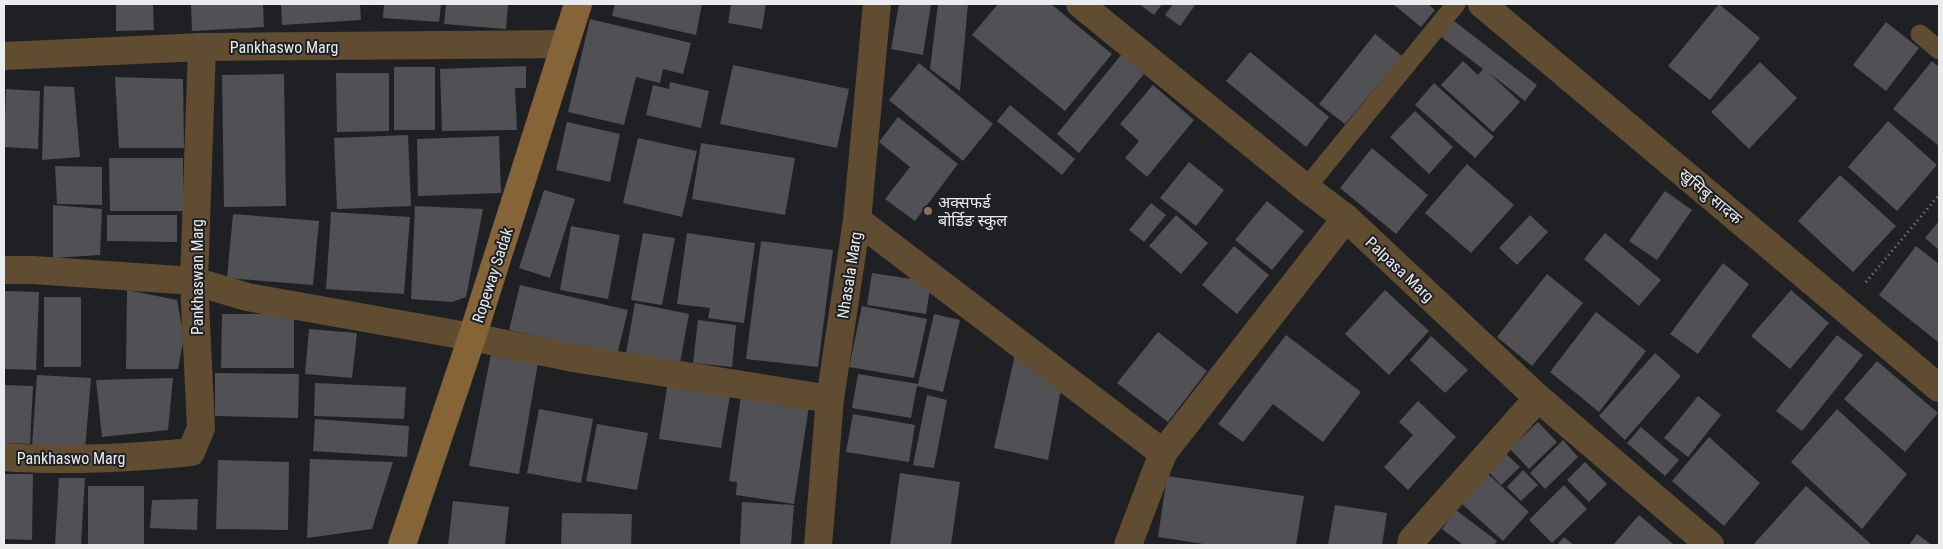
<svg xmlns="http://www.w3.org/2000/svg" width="1943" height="549" font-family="'Roboto Condensed','Noto Sans Devanagari',sans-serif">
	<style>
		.building { fill: #515054 }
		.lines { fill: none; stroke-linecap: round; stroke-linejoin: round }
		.path { stroke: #898a8d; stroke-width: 3; stroke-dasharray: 1 4; stroke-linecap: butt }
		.service { stroke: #604c31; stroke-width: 19 }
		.minor { stroke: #604c31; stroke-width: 28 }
		.secondary { stroke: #856437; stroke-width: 28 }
		.education-dot { fill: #8d6e63; stroke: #1f2023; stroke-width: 2 }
		.labels { text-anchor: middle; stroke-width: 4; stroke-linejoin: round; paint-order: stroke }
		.street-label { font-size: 16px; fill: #eaebed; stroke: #1f2023 }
		.poi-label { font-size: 16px; fill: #eaebed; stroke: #1f2023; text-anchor: start }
	</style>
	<rect width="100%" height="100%" fill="#1f2023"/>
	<g class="building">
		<polygon points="116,4 153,4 154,30 116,31"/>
		<polygon points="191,4 263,4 264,27 192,31"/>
		<polygon points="281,4 360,4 361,20 282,25"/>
		<polygon points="384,4 441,4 439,22 383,18"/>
		<polygon points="446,4 508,4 506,29 444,24"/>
		<polygon points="615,4 702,4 696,35 612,16"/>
		<polygon points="731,4 766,4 762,29 728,23"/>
		<polygon points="899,4 931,4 923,55 891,49"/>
		<polygon points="938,4 968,4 960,91 930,69"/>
		<polygon points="998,4 1051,4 1112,54 1065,111 972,35"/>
		<polygon points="1139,4 1162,4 1154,15"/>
		<polygon points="1173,4 1196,4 1180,26 1165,15"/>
		<polygon points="1393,4 1428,4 1435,10 1421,27"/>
		<polygon points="1719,4 1760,38 1710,100 1668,66"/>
		<polygon points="590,19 691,43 683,74 663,69 660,83 636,77 624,125 568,112"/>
		<polygon points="1454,21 1537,85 1525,101 1488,72 1520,102 1493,132 1441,85 1463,61 1478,75 1483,69 1441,37"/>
		<polygon points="1886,22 1919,48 1886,91 1853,65"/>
		<polygon points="1375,34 1402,56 1345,124 1319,104"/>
		<polygon points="1250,52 1329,117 1306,147 1226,81"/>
		<polygon points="1121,55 1144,74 1079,153 1057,134"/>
		<polygon points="1932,61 1939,67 1939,146 1893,109"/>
		<polygon points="1760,62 1797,98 1749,149 1711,112"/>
		<polygon points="919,63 993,124 963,161 889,100"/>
		<polygon points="733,65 849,89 837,148 720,124"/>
		<polygon points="526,66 526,88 515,88 517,130 442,131 440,69"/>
		<rect x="394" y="67" width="41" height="63"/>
		<polygon points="336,73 389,73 389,131 337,132"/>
		<polygon points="284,74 286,206 224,207 222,75"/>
		<polygon points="115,77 183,79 184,148 119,148"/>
		<polygon points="670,82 709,91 701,128 646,115 653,85 669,89"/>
		<polygon points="1434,83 1494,137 1475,158 1415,105"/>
		<polygon points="1153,85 1194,120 1147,177 1125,158 1139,141 1120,124"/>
		<polygon points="44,86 74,87 80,157 42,160"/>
		<polygon points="6,89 40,91 38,149 4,147"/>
		<polygon points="1010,105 1075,159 1062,175 997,121"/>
		<polygon points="1415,111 1453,147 1429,174 1390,137"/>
		<polygon points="898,117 958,164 915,221 885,199 910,167 879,142"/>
		<polygon points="1888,121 1937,165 1897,211 1848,167"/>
		<polygon points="567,122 620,134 610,182 556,170"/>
		<polygon points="408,135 411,206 337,209 334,138"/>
		<polygon points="499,136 501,193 418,196 417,139"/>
		<polygon points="638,138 697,151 682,217 623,203"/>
		<polygon points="701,143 795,158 785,215 692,199"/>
		<polygon points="1372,148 1428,195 1396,234 1340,188"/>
		<polygon points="109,158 183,158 183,211 110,211"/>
		<polygon points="1189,162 1224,190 1196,226 1160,198"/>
		<polygon points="1467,164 1514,205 1471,253 1425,213"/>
		<polygon points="55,166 102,167 102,205 57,204"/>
		<polygon points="1840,175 1896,226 1853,272 1798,221"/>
		<polygon points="544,190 575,199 550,278 519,268"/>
		<polygon points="1665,191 1692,210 1657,260 1629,241"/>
		<polygon points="1267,201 1304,231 1272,270 1235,240"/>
		<polygon points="1151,203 1166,215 1144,242 1129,230"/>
		<polygon points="53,205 102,209 100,255 53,258"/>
		<polygon points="415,206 483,209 466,297 452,302 411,299"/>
		<polygon points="331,212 410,217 404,294 326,289"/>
		<polygon points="233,214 319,221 313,285 227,278"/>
		<polygon points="107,215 177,215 177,242 107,241"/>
		<polygon points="1176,215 1208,243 1181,274 1149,246"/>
		<polygon points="1530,215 1548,232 1517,265 1499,248"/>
		<polygon points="1939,221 1939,250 1925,238"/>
		<polygon points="571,226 620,235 608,299 560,290"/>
		<polygon points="643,233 675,238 662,305 631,300"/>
		<polygon points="687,233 755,243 744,323 708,318 710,308 677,304"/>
		<polygon points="1605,233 1661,280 1639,306 1584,259"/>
		<polygon points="761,241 833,250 818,367 746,359"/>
		<polygon points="1234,246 1269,275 1237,314 1202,285"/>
		<polygon points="1916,246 1939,264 1938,342 1879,295"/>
		<polygon points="1723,263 1749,284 1698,354 1670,334"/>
		<polygon points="872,273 931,282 926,314 867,305"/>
		<polygon points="1547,274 1583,303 1532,366 1497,337"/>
		<polygon points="520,285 628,310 617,355 509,330"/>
		<polygon points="127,290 177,300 184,337 178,369 126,369"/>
		<polygon points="1385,290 1429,331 1389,375 1345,334"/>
		<polygon points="1791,290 1829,323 1790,369 1751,336"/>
		<polygon points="4,291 39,292 36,370 4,369"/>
		<rect x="44" y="297" width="37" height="70"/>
		<polygon points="635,303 689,314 680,363 626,353"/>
		<polygon points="862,306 927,319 914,378 849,367"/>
		<polygon points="1596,312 1646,351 1599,412 1550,372"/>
		<polygon points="222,314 294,314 294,368 221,368"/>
		<polygon points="934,314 960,320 943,392 917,386 911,418 852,408 858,374 918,384"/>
		<polygon points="698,320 736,325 732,367 693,363"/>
		<polygon points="309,329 357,333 352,378 305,374"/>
		<polygon points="1158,332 1207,371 1168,422 1117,383"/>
		<polygon points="1286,335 1361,392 1323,442 1273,404 1243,442 1218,424"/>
		<polygon points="1837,335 1863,355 1802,431 1776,411"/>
		<polygon points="1431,336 1468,370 1445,393 1410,360"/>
		<polygon points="492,349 539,357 519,474 469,466"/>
		<polygon points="1016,350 1062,384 1048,460 994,448"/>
		<polygon points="1655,353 1681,376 1625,440 1599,416"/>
		<polygon points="1877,361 1938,413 1905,452 1844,399"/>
		<polygon points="215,373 299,374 298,418 215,416"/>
		<polygon points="37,375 91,378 85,450 32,446"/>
		<polygon points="173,378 168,430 102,437 96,380"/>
		<polygon points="668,381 731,390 721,448 659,439"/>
		<polygon points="315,383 406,387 404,419 314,416"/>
		<polygon points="4,385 33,386 30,444 4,443"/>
		<polygon points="927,395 947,400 934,468 913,465"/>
		<polygon points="741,396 809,406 794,504 736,495 737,482 729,481"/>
		<polygon points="1698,396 1721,415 1688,457 1664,438"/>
		<polygon points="1418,401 1456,437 1408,490 1384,467 1413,435 1399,422"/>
		<polygon points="539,409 593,419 581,483 527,473"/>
		<polygon points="1837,409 1907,474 1862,529 1791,462"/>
		<polygon points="853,414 915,425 909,462 846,452"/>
		<polygon points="315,419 409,426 407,457 313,451"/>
		<polygon points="1538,422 1557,442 1529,469 1510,449"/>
		<polygon points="597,424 648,433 637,490 586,481"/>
		<polygon points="1641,427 1679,460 1665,476 1627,443"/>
		<polygon points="1709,437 1760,483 1724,526 1672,481"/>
		<polygon points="1563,440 1578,457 1545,489 1530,473"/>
		<polygon points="1506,454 1520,467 1501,485 1488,471"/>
		<polygon points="310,459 393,462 372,529 307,538"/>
		<polygon points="218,460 289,462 288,530 216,529"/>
		<polygon points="1585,462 1607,484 1589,502 1567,480"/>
		<polygon points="1523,470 1538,485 1521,501 1507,487"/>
		<polygon points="900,473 960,482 951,545 890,545"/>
		<polygon points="1487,473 1529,512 1503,541 1461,503"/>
		<polygon points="4,474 33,474 32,540 4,539"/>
		<polygon points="1167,476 1304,496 1296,545 1210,545 1158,537"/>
		<polygon points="59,478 85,478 81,545 55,545"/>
		<polygon points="1564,485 1587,509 1552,543 1529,520"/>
		<rect x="88" y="486" width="56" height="59"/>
		<polygon points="1806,486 1872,545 1753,545"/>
		<polygon points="198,499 197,530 150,528 152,500"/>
		<polygon points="453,501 509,507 505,545 448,545"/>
		<polygon points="742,502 794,505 791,545 740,545"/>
		<polygon points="1335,505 1387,513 1382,545 1328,545"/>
		<polygon points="1456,510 1497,541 1494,545 1463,545 1442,529"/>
		<polygon points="562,513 632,514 631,545 561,545"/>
		<polygon points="1639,515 1673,544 1672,545 1613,545"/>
		<polygon points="1917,534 1932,545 1909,545"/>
		<polygon points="1564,537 1574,545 1557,545"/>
	</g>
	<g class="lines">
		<polyline class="path" points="1866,282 1939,195"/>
		<g class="service">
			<polyline points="1920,34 1939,50"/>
			<polyline points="1306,188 1456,4"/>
		</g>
		<g class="minor">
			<polyline points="1080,4 1306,188 1346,218 1538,398 1710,545"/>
			<polyline points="1482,4 1939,388"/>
			<polyline points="4,56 202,47 565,44"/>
			<polyline points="857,220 1163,453"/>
			<polyline points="4,270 33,270 194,281 247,297 472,337 573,358 830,399"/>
			<path d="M4 457C65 462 129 458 191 452L201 428 194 281 202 47"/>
			<polyline points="818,545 830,399 857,220 877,4"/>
			<polyline points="1128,545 1163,453 1346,218"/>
			<polyline points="1411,545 1412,540 1538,398"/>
		</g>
		<polyline class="secondary" points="402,545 472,337 578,4"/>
	</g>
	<circle class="education-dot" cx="928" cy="211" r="5"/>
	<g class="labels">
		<g class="street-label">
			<text x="284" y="53">Pankhaswo Marg</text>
			<text transform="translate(1711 196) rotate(40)" y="6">खुसिबु सादक</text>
			<text transform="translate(1400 269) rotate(43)" y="6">Palpasa Marg</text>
			<text transform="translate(492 275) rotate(-72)" y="6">Ropeway Sadak</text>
			<text transform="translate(849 275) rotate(-81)" y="6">Nhasala Marg</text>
			<text transform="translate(197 277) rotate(-90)" y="6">Pankhaswan Marg</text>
			<text x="71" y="464">Pankhaswo Marg</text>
		</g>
		<g class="poi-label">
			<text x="938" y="208">अक्सफर्ड<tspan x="938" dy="18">बोर्डिङ स्कुल</tspan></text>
		</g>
	</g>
	<rect width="1943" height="549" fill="none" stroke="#eaebed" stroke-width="10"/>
</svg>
